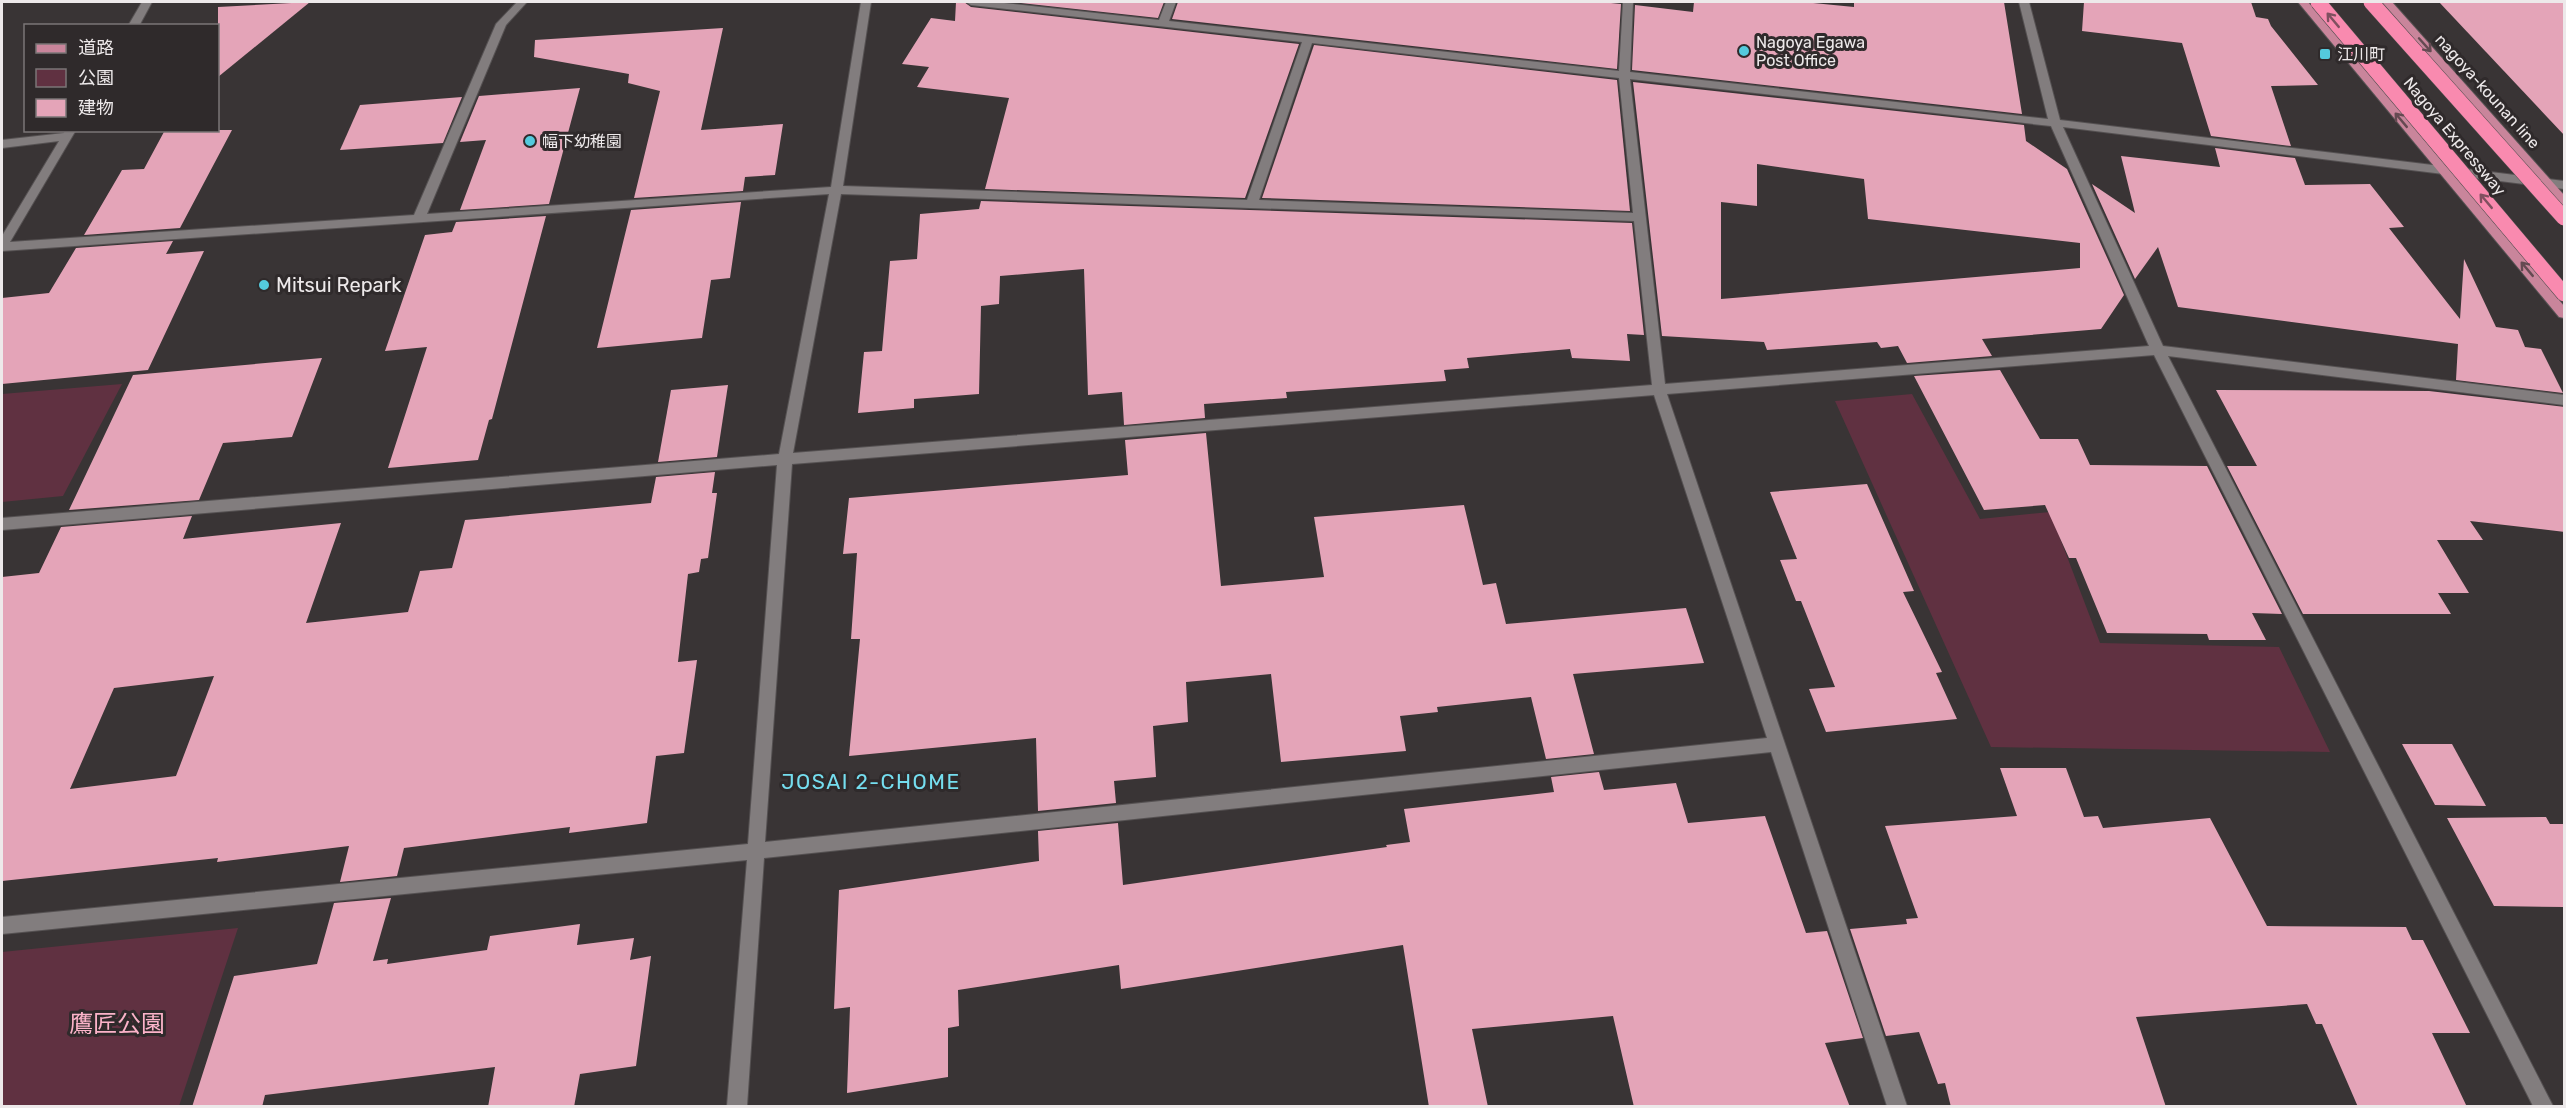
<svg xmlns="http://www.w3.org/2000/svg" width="2566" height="1108" font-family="Rubik,'Noto Sans JP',sans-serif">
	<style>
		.green { fill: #603141 }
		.building { fill: #e4a4b8; fill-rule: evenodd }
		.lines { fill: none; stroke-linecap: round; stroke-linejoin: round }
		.minor-casing { stroke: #555152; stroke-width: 2 }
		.major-casing { stroke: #555152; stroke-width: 2 }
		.minor { fill: #827d7e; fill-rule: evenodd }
		.major { fill: #c9859b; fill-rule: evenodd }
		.highway-bridge-casing { stroke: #555152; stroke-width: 16; stroke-linecap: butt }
		.highway-bridge { stroke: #f98aaf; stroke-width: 15 }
		.oneway { stroke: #805060 }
		.oneway2 { stroke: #654a52 }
		.poi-dot { fill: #54cadd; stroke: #2f2a2b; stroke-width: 2 }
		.labels { text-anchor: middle; stroke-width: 6; stroke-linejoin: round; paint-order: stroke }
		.far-poi-label { font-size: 16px; fill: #ede9ea; stroke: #2f2a2b; text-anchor: start }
		.far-street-label { font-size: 16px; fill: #ede9ea; stroke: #2f2a2b }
		.poi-label { font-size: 20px; fill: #ede9ea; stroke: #2f2a2b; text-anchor: start }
		.neighbourhood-label { font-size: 21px; letter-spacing: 1.5px; fill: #75deef; stroke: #2f2a2b }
		.near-park-label { font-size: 24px; fill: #fbb3c9; stroke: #2f2a2b }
	</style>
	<rect width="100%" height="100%" fill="#393435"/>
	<g class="green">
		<polygon points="122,384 63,496 2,502 2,394"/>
		<polygon points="1912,394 1980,519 2050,512 2100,643 2279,647 2330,752 1991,747 1835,401"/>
		<polygon points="238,928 179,1106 2,1106 2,952"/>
	</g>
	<g class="building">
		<polygon points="310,2 218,77 218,7"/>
		<polygon points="956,2 964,2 971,7 1299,44 1245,198 985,189 1009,98 917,87 929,67 902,64 931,18 955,21"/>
		<polygon points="1011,2 1164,2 1158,18"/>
		<polygon points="1178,2 1601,2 1621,4 1617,69 1172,19"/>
		<polygon points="1694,2 1803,2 1854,7 1854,2 2004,2 2022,114 1632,70 1635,5 1693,12"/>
		<polygon points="2084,2 2251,2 2256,17 2268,19 2271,26 2318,85 2271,86 2291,146 2211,136 2182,43 2082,31"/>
		<polygon points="2439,2 2565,2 2565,136"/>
		<polygon points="723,28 701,130 783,124 775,175 745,177 743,191 634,198 660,91 628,83 629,74 534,57 535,40"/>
		<polygon points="1314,45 1617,80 1630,211 1262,198"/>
		<path d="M1633 82 2024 125 2026 141 2067 169 2124 295 2101 329 1982 339 1992 356 1907 363 1898 346 1881 348 1877 342 1767 350 1764 342 1662 336ZM1757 164 1864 179 1868 219 2080 243V268L1721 299V202L1757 206Z"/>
		<polygon points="580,88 549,204 460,210 486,140 460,142 479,96"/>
		<polygon points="462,97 443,143 340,150 360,105"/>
		<polygon points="165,130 232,130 180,228 84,235 122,170 144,169"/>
		<polygon points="2215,148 2295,158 2305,185 2370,184 2404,227 2389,228 2460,319 2464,259 2496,327 2518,330 2525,347 2541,349 2563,393 2456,380 2458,344 2178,307 2158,247 2135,279 2092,184 2135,213 2121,156 2220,167"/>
		<polygon points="981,201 1632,223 1644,335 1627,334 1630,361 1572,358 1570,349 1467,358 1469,368 1444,370 1446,381 1286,392 1287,398 1204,404 1205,418 1124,425 1122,392 1088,395 1084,269 1000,276 999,304 981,306 979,394 914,399 914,408 858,413 864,352 882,351 890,261 917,259 920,214 979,209"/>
		<polygon points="741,202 730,278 711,280 702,338 597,348 631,210"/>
		<polygon points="546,216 492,419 489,420 478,460 388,468 427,347 385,351 425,235 452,232 456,222"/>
		<polygon points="173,241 166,254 204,251 148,370 2,384 2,298 49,293 76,248"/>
		<polygon points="322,358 292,437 223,443 199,500 69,510 133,375"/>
		<polygon points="2000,370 2040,439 2078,439 2090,465 2207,466 2282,614 2252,613 2266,640 2209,640 2207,634 2107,633 2076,558 2069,558 2045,505 1984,510 1914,376"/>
		<polygon points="728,385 717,457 658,462 671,390"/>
		<polygon points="2216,390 2429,391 2565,407 2565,532 2470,521 2483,540 2437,540 2469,593 2438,593 2451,614 2303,614 2227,466 2257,466"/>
		<polygon points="1206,433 1221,586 1324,577 1314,517 1464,505 1483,585 1496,583 1506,624 1686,608 1704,663 1573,674 1594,754 1546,759 1531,697 1437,707 1438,712 1400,716 1406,751 1281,762 1271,674 1186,682 1188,722 1153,726 1156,777 1114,781 1116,803 1038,811 1036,738 849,756 860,639 851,639 857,553 843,554 849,498 1128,475 1125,440"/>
		<path d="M715 472 712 493H717L708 558 701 559 699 572 688 574 678 662 697 660 684 753 656 756 647 823 569 833 570 827 404 848 397 876 340 882 349 846 217 862 218 858 2 881V577L39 573 61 527 192 516 183 539 341 523 306 623 408 612 420 571 452 568 465 520 651 503 656 477ZM214 676 176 776 70 789 114 688Z"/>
		<polygon points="1867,484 1914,591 1903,592 1942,672 1936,673 1957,719 1826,732 1809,689 1835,687 1801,601 1796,601 1780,560 1797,559 1770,492"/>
		<polygon points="2402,744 2452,744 2486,806 2435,805"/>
		<polygon points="2000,768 2066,768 2084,817 2098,816 2103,828 2210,818 2267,926 2406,927 2412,940 2423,940 2470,1033 2432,1033 2467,1107 2358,1107 2322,1024 2316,1024 2307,1004 2136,1017 2166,1107 1951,1107 1945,1083 1938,1084 1919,1032 1886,1036 1850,929 1907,924 1906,919 1918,918 1885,826 2017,816"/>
		<polygon points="1599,772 1604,790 1676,783 1688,823 1765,816 1806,933 1827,931 1863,1038 1825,1043 1850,1107 1634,1107 1613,1016 1472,1029 1488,1107 1429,1107 1403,945 1121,989 1119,965 958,990 959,1026 948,1028 948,1077 847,1093 850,1007 834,1009 839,890 1039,861 1038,831 1118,823 1123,885 1387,847 1386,845 1410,842 1404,809 1554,792 1551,777"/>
		<polygon points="2546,817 2550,824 2565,824 2565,907 2494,906 2447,818"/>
		<polygon points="391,898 373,961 388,959 387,964 487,950 490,936 580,924 577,945 634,938 630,960 651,956 636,1066 580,1074 574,1107 488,1107 495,1067 265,1095 262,1107 192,1107 234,976 317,964 334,903"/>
	</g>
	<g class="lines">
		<defs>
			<g id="minor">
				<polygon points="142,2 152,2 139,26 128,26"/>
				<path d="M517 2H527L506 25 427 214 831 187 861 2H871L843 186 1247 200 1302 42 971 5 966 2H995L1159 20 1166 2H1176L1169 21 1619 71 1623 2H1633L1630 72 2048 119 2019 2H2029L2060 120 2564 181V189L2063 127 2163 346 2564 395V405L2168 356 2553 1106H2533L2154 355 1667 394 1907 1106H1887L1771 752 764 858 747 1106H727L747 860 2 934V917L748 844 777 465 2 530V518L779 454 829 194 2 251V236L59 141 2 148V140L64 133 65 130H76L10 242 414 215 496 24ZM1312 43 1619 78 1633 213 1259 200ZM1630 79 2051 126 2149 346 1665 384ZM841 194 1634 221 1652 385 793 453ZM1654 395 1767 738 765 842 792 464Z"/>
			</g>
			<g id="major">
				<polygon points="2298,2 2308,2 2564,306 2564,318 2559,317"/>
				<polygon points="2382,2 2392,2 2564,195 2564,206 2560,205"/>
			</g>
		</defs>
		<use href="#minor" class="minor-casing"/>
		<use href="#major" class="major-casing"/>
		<use href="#minor" class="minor"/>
		<use href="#major" class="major"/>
		<defs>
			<g id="highway-bridge">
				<polyline points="2318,2 2564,294"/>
				<polyline points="2371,2 2564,218"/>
			</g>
		</defs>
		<use href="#highway-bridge" class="highway-bridge-casing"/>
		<use href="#highway-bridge" class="highway-bridge"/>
	</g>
	<defs><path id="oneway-shaft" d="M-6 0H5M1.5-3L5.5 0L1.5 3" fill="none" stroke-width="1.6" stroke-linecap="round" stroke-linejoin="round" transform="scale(1.5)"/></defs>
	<g class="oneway">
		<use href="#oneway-shaft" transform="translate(2333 20) rotate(-130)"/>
		<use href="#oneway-shaft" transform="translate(2486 201) rotate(-130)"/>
	</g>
	<g class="oneway2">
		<use href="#oneway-shaft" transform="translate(2425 45) rotate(48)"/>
		<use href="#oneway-shaft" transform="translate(2401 120) rotate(-130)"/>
		<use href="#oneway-shaft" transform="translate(2527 269) rotate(-130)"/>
	</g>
	<g class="poi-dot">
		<circle cx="1744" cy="51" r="6"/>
		<rect x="2319" y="48" width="12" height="12" rx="3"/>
		<circle cx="530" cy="141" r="6"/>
		<circle cx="264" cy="285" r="6"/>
	</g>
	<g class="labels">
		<g class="far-poi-label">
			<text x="1756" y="48">Nagoya Egawa<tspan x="1756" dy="18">Post Office</tspan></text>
			<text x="2337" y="60">江川町</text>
			<text x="542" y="147">幅下幼稚園</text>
		</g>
		<g class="far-street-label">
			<text transform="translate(2488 91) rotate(48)" y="6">nagoya-kounan line</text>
			<text transform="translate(2455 136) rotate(50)" y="6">Nagoya Expressway</text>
		</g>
		<g class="poi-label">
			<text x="276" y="292">Mitsui Repark</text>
		</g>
		<g class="neighbourhood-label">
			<text x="871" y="789">JOSAI 2-CHOME</text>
		</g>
		<g class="near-park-label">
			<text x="117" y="1032">鷹匠公園</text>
		</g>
	</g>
	<rect width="2566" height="1108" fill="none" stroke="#ede9ea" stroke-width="6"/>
	<rect x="24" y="24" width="195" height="108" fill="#2f2a2b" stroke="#7b7677" stroke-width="1.5"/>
	<rect x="36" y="44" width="30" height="9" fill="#c9859b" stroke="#7b7677" stroke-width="1.5"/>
	<text x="78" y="54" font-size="18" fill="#ede9ea">道路</text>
	<rect x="36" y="69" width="30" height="18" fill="#603141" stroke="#7b7677" stroke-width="1.5"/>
	<text x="78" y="84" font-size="18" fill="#ede9ea">公園</text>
	<rect x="36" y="99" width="30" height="18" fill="#e4a4b8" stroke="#7b7677" stroke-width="1.5"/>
	<text x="78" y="114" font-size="18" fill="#ede9ea">建物</text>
</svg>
